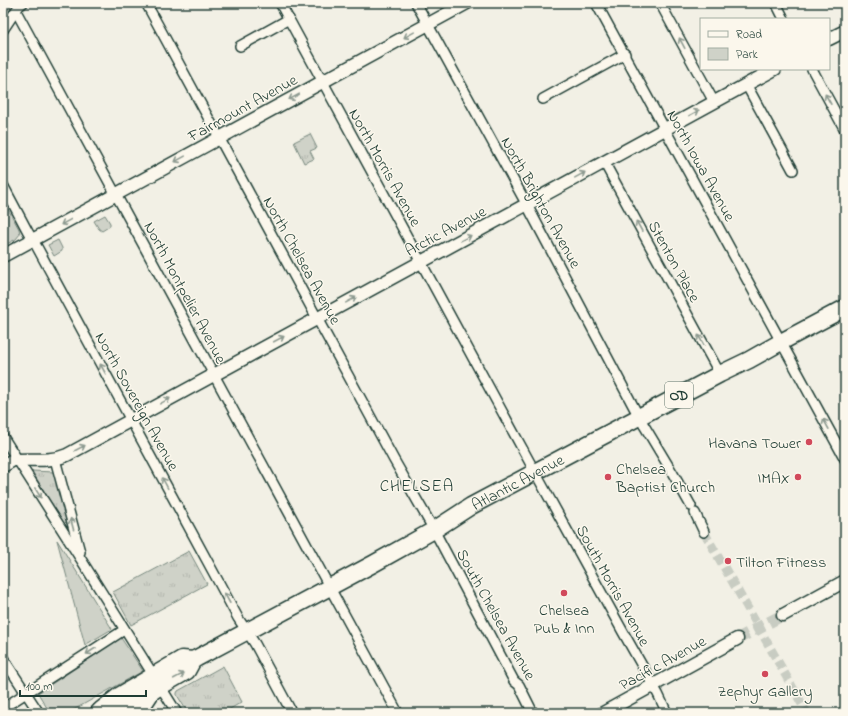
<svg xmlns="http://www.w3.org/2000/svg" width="848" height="716" font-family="'Indie Flower',sans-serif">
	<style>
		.grass { fill: url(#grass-tufts); stroke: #77887e }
		.park { fill: #cfd2c8; stroke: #77887e }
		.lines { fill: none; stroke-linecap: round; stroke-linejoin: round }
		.street-tunnel { stroke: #c8ccc2; stroke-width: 9; stroke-dasharray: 9 4.5; stroke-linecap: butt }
		.secondary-tunnel { stroke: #c8ccc2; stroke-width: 12; stroke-dasharray: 12 6; stroke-linecap: butt }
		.street-casing { stroke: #1f3d34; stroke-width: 12 }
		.secondary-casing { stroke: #1f3d34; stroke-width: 15 }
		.primary-casing { stroke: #1f3d34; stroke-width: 17 }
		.highway-casing { stroke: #1f3d34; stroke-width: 19 }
		.street { stroke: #fbf7ec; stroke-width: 9 }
		.secondary { stroke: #fbf7ec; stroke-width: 12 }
		.primary { stroke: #fbf7ec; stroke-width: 14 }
		.highway { stroke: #fbf7ec; stroke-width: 16 }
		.oneway { stroke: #8d9a90 }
		.poi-dot { fill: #d1495b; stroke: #fbf7ec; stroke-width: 1.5 }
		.labels { text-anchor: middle; stroke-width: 3; stroke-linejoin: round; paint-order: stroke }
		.shield { fill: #fbf7ec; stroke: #61756b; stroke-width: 1 }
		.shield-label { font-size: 15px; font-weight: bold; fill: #1f3d34 }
		.street-label { font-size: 16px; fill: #1f3d34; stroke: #fbf7ec }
		.poi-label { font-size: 16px; fill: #1f3d34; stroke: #fbf7ec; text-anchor: end }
		.neighbourhood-label { font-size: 17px; letter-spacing: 1px; fill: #1f3d34; stroke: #fbf7ec }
	</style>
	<defs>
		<pattern id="grass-tufts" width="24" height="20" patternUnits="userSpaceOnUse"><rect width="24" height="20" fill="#cfd2c8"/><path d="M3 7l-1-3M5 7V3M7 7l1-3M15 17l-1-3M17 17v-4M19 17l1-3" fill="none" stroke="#b1b5ac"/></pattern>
	</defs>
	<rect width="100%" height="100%" fill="#f2f0e5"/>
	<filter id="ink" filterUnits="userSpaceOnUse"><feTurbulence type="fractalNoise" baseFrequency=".025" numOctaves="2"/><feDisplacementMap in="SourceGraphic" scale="8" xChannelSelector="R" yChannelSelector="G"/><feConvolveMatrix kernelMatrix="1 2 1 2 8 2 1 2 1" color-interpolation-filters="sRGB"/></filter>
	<g filter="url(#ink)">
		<g class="grass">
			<polygon points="310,134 317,148 310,151 314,159 304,163 294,142"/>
			<polygon points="32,471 54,472 67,521 64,524"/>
			<polygon points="189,551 207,584 131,625 113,592"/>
			<polygon points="223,666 242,702 223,713 188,713 177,695 177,693 178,691"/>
		</g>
		<g class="park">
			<polygon points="3,200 19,229 20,234 16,239 3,246"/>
			<polygon points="105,215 110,223 110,226 102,231 99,229 94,221"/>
			<polygon points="58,240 62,248 62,251 54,256 48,245"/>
			<polygon points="57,540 112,629 85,645"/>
			<polygon points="121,638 143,671 68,713 50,713 38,693"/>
		</g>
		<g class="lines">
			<polyline class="street-tunnel" points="704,532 759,628 807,713"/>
			<polyline class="secondary-tunnel" points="737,639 783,615"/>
			<defs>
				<g id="street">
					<polyline points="146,3 394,460 434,530 514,681 519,685 533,713"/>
					<polyline points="280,3 535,472 623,632 658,694 667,713"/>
					<polyline points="416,3 527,205 639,417 672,472 691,506"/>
					<polyline points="596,3 845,459"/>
					<polyline points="660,3 714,102"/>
					<polyline points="776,3 784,19"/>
					<polyline points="16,11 398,713"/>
					<polyline points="3,30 19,6 23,3"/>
					<polyline points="240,46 289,19"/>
					<polyline points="812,69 845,130"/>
					<polyline points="746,84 793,170"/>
					<polyline points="543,99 625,54"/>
					<polyline points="604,162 720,374"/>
					<polyline points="3,185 28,232 37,247 217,579 238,618 255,644 292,713"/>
					<polyline points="3,437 82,561 177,713"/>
					<polyline points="55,459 80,552"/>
					<polyline points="695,513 704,532"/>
					<polyline points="3,658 39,713"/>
					<polyline points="3,708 124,630"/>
				</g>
				<g id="secondary">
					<polyline points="829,39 845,31"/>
					<polyline points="3,256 467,3"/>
					<path d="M3 466 13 460H17C34 459 51 462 67 455L775 69"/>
					<polyline points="783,615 845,581"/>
					<polyline points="603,713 737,639"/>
				</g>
				<polyline id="primary" points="139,713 154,690"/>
				<g id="highway">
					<polyline points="101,710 119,696 182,659 193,660"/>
					<path id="s1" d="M99 712 125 707 187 671 193 660 197 658 373 564 434 530 471 506 535 472 720 374 749 360 781 342 845 308"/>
				</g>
			</defs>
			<use href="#street" class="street-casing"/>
			<use href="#secondary" class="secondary-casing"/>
			<use href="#primary" class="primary-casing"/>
			<use href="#highway" class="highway-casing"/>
			<use href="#street" class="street"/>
			<use href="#secondary" class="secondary"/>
			<use href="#primary" class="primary"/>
			<use href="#highway" class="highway"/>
		</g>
		<defs><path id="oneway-shaft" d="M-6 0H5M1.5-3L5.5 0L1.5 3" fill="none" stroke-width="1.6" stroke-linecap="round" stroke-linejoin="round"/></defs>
		<g class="oneway">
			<use href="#oneway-shaft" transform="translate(409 35) rotate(151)"/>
			<use href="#oneway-shaft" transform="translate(682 43) rotate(-118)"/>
			<use href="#oneway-shaft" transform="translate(294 97) rotate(152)"/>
			<use href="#oneway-shaft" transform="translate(828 99) rotate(-119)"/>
			<use href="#oneway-shaft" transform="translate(694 113) rotate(-29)"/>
			<use href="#oneway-shaft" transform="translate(180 159) rotate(151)"/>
			<use href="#oneway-shaft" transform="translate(580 175) rotate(-29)"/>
			<use href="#oneway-shaft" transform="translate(66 222) rotate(151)"/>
			<use href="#oneway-shaft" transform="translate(639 226) rotate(-119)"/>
			<use href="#oneway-shaft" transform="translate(466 238) rotate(-28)"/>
			<use href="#oneway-shaft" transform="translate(351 300) rotate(-29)"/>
			<use href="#oneway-shaft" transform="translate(279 339) rotate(-28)"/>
			<use href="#oneway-shaft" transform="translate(701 340) rotate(-119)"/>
			<use href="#oneway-shaft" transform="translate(103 369) rotate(-119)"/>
			<use href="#oneway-shaft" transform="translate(165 401) rotate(-29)"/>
			<use href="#oneway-shaft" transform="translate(826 424) rotate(-119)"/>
			<use href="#oneway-shaft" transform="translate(80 448) rotate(-28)"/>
			<use href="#oneway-shaft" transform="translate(165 483) rotate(-118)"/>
			<use href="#oneway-shaft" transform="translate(38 493) rotate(58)"/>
			<use href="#oneway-shaft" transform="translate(72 524) rotate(-105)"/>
			<use href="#oneway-shaft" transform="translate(227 598) rotate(-119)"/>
			<use href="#oneway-shaft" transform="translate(91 651) rotate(147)"/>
			<use href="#oneway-shaft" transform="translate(179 676) rotate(-28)"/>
		</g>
	</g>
	<g class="poi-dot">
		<circle cx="809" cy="442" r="4"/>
		<circle cx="608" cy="477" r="4"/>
		<circle cx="798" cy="477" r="4"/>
		<circle cx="728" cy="561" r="4"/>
		<circle cx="564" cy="593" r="4"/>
		<circle cx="765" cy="674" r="4"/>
	</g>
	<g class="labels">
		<rect class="shield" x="665" y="382" width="28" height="26" rx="3"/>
		<g class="shield-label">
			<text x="679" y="400">OD</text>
		</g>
		<g class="street-label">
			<text transform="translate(242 107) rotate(-29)" y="6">Fairmount Avenue</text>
			<text transform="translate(702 165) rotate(61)" y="6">North Iowa Avenue</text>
			<text transform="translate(386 167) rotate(61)" y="6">North Morris Avenue</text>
			<text transform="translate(542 202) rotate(61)" y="6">North Brighton Avenue</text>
			<text transform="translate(445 230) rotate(-28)" y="6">Arctic Avenue</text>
			<text transform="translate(303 260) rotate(61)" y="6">North Chelsea Avenue</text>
			<text transform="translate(675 261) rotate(61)" y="6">Stenton Place</text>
			<text transform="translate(186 292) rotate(62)" y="6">North Montpelier Avenue</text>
			<text transform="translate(138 401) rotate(61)" y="6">North Sovereign Avenue</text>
			<text dy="6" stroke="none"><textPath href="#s1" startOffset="481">Atlantic Avenue</textPath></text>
			<text transform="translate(614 585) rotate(61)" y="6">South Morris Avenue</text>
			<text transform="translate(497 614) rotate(61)" y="6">South Chelsea Avenue</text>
			<text transform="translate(662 662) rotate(-29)" y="6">Pacific Avenue</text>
		</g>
		<g class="poi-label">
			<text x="801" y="448">Havana Tower</text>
			<text x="616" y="474" text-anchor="start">Chelsea<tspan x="616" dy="18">Baptist Church</tspan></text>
			<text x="790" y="483">IMAX</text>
			<text x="736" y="567" text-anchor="start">Tilton Fitness</text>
			<text x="564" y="615" text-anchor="middle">Chelsea<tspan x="564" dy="18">Pub &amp; Inn</tspan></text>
			<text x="765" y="696" text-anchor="middle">Zephyr Gallery</text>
		</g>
		<g class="neighbourhood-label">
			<text x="417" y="491">CHELSEA</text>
		</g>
	</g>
	<rect width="848" height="716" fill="none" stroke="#fbf7ec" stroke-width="16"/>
	<rect x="8" y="8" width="832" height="700" fill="none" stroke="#1f3d34" stroke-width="1.5" filter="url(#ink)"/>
	<rect x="700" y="18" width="130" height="52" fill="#fbf7ec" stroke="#a3ada2"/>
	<rect x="708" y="31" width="20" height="6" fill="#fbf7ec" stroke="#a3ada2"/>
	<text x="736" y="38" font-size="12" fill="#1f3d34">Road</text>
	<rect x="708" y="48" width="20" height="12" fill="#cfd2c8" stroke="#a3ada2"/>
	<text x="736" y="58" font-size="12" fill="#1f3d34">Park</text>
	<path d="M20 690v6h126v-6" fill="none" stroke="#1f3d34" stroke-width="2"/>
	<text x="26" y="690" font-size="12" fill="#1f3d34" stroke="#fbf7ec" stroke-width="3" paint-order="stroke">100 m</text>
</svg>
